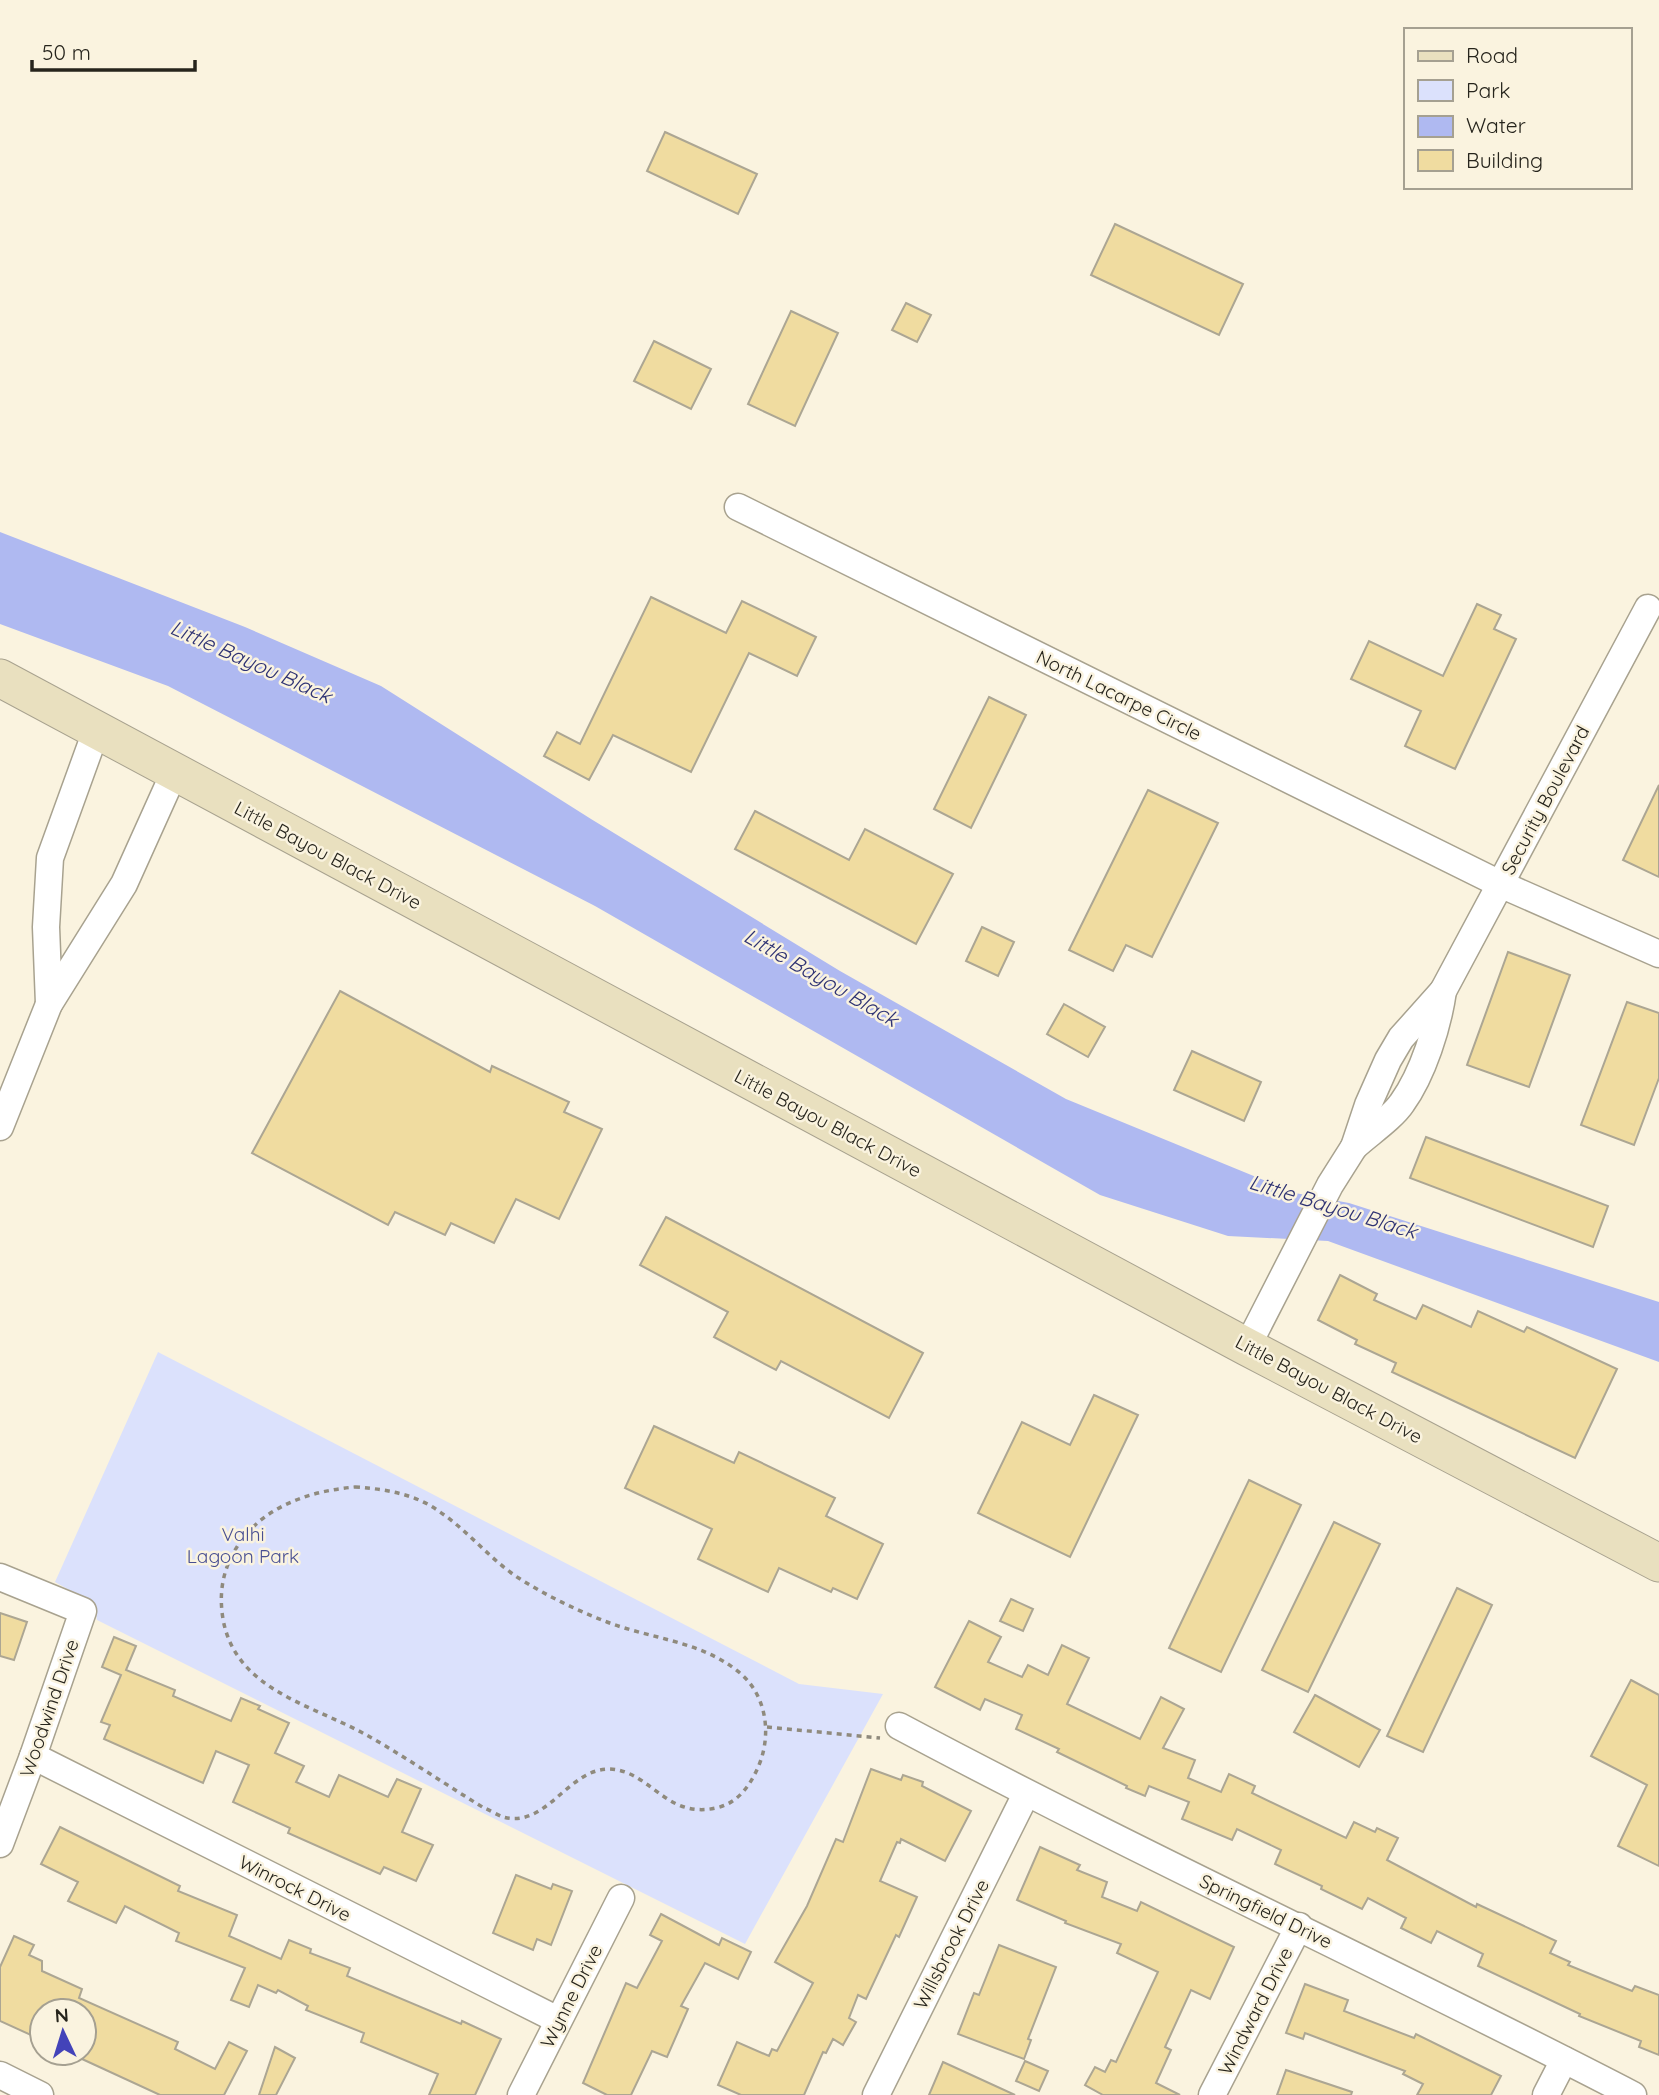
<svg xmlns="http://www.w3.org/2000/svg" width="1659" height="2095" font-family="Quicksand,sans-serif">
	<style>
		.green { fill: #dbe1fc }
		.water { fill: #afb9f1 }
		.building { fill: #f0dca0; stroke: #aca693; stroke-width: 2 }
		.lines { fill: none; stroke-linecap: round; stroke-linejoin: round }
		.street-casing { stroke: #a8a28f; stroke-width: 29 }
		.secondary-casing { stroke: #a8a28f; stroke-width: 39 }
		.path { stroke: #8f8a7d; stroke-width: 3.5; stroke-dasharray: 5 5; stroke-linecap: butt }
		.street { stroke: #fff; stroke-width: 26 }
		.secondary { stroke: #e9e0bf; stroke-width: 37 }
		.labels { text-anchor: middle; stroke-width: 5; stroke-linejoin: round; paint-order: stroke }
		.street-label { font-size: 19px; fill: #26241c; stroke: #faf3df }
		.park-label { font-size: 19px; fill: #474e92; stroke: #faf3df }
		.water-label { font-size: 21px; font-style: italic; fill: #2f3374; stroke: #faf3df }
	</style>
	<rect width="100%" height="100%" fill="#faf3df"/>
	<polygon class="green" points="158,1352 799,1684 883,1694 745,1944 97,1620 94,1604 55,1582"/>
	<polygon class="water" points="0,532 245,627 381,686 591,819 840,971 1066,1099 1295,1193 1349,1203 1659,1302 1659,1362 1328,1241 1228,1236 1100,1195 595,906 168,686 0,624"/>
	<g class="building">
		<polygon points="665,132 757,174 738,214 647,171"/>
		<polygon points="1115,224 1243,284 1219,335 1091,275"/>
		<polygon points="906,303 931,315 917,342 892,330"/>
		<polygon points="791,311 838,333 795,426 748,404"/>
		<polygon points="654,341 711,369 691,409 634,381"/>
		<polygon points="651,597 726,633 742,601 816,637 797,676 749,653 691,772 613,735 589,780 544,756 557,732 580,744"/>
		<polygon points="1477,604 1501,615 1494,629 1516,639 1455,769 1405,746 1421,711 1351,679 1369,641 1443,676"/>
		<polygon points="989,697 1026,715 971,828 934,809"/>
		<polygon points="1659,785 1659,877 1623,860"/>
		<polygon points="1148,790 1218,823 1152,957 1126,945 1113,971 1069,950"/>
		<polygon points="755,811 849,860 865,829 953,874 916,944 735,849"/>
		<polygon points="982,927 1014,942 998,976 966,961"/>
		<polygon points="1508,952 1570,975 1529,1087 1467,1065"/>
		<polygon points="340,991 490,1072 492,1066 569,1102 564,1112 602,1129 559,1219 516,1199 494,1243 451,1223 445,1235 395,1212 388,1225 252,1153"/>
		<polygon points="1627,1002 1659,1013 1659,1078 1634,1145 1581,1125"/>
		<polygon points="1064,1004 1105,1027 1088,1057 1047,1034"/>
		<polygon points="1192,1051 1261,1082 1244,1121 1174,1090"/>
		<polygon points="1426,1137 1608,1206 1593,1247 1410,1178"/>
		<polygon points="666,1217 923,1353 889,1418 781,1361 776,1370 714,1337 728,1312 640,1265"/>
		<polygon points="1340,1275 1377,1294 1374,1300 1416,1319 1423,1305 1471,1327 1478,1311 1524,1332 1527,1327 1617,1369 1575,1458 1392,1372 1396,1363 1355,1344 1357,1340 1318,1320"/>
		<polygon points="1094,1395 1138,1415 1070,1557 978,1513 1022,1422 1070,1445"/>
		<polygon points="654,1426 734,1463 739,1452 835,1498 826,1516 883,1544 857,1599 833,1588 831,1592 779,1568 768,1592 698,1559 712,1529 625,1488"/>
		<polygon points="1249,1480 1301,1505 1221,1672 1169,1648"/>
		<polygon points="1334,1522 1380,1544 1308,1692 1262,1670"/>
		<polygon points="1457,1588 1492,1605 1423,1752 1387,1736"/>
		<polygon points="1011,1599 1033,1609 1023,1631 1000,1621"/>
		<polygon points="0,1613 27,1622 14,1660 0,1656"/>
		<polygon points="969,1621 1001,1637 988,1662 1022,1677 1028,1665 1048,1675 1062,1645 1089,1658 1067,1704 1140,1739 1161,1697 1184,1709 1163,1748 1195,1760 1188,1778 1221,1792 1229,1774 1255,1786 1252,1793 1346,1838 1354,1822 1375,1832 1377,1828 1398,1838 1387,1860 1476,1907 1477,1904 1556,1941 1550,1953 1570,1962 1568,1965 1632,1991 1635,1986 1659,1995 1659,2055 1639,2047 1641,2041 1579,2016 1580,2014 1478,1966 1483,1954 1437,1931 1431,1943 1401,1928 1406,1918 1368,1898 1362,1909 1321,1889 1322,1886 1275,1864 1281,1850 1237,1829 1232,1840 1182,1819 1189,1802 1149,1786 1145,1796 1126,1788 1127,1786 1057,1752 1059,1749 1016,1729 1022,1715 985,1699 980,1710 935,1687"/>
		<polygon points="114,1637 136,1646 126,1670 175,1690 173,1696 231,1721 241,1698 260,1706 258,1709 289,1723 275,1753 304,1766 296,1782 329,1797 339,1775 388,1797 397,1779 421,1789 402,1832 433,1845 416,1881 384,1867 380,1874 288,1833 290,1828 233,1802 249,1765 216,1751 203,1783 104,1739 110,1725 101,1722 121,1675 102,1667"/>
		<polygon points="1631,1680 1659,1695 1659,1866 1618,1846 1647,1785 1591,1756"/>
		<polygon points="1315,1695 1380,1730 1359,1767 1294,1732"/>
		<polygon points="871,1769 901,1780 903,1775 923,1782 922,1786 971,1811 945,1861 901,1839 900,1843 897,1842 880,1881 917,1897 899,1937 896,1935 866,1999 858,1995 849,2018 856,2022 843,2045 833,2039 826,2053 823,2052 804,2095 741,2095 718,2085 737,2042 769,2056 772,2049 777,2051 813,1983 775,1962 807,1906 836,1839 843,1842"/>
		<polygon points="60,1827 180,1886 178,1891 237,1915 229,1936 281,1959 289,1940 311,1949 310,1953 350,1968 347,1976 461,2024 462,2021 501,2039 475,2095 429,2095 438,2074 361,2042 364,2033 306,2010 308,2006 278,1990 276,1993 258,1985 249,2007 231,2000 245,1968 176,1941 179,1933 125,1906 116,1923 68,1901 78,1882 41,1864"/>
		<polygon points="1040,1847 1080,1865 1077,1870 1107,1882 1102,1897 1137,1911 1141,1902 1234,1947 1210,1999 1191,1990 1165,2047 1171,2050 1156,2083 1180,2095 1103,2095 1085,2085 1095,2067 1105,2072 1111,2060 1116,2062 1158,1972 1117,1953 1121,1944 1065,1923 1066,1921 1017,1900"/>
		<polygon points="516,1875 551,1889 553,1884 572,1891 551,1945 537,1939 533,1950 493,1933"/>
		<polygon points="661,1914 719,1945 722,1938 751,1952 738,1979 705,1963 681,2006 688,2009 667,2057 652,2051 631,2095 607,2095 583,2083 626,1983 637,1988 662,1941 650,1935"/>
		<polygon points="14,1936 34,1945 29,1955 42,1961 42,1971 82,1989 79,1998 178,2042 175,2049 215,2069 229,2042 247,2051 224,2095 160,2095 69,2053 84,2053 84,2011 42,2011 42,2040 0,2021 0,1967"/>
		<polygon points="999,1945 1056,1967 1028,2039 1031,2040 1024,2059 958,2034 974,1993 979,1995"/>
		<polygon points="1305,1984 1348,2000 1344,2011 1414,2038 1416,2034 1501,2076 1491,2095 1417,2095 1423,2084 1403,2074 1405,2071 1305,2033 1303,2039 1286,2033"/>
		<polygon points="275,2047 295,2058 276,2095 259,2095"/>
		<polygon points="1025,2061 1048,2071 1039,2091 1016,2081"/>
		<polygon points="943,2062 954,2067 1015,2095 929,2095"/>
		<polygon points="1286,2070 1352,2092 1351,2095 1277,2095"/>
	</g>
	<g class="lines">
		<defs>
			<g id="street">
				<polyline points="738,507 1500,884 1659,954"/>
				<polyline points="49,1004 46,927 50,858 96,731"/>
				<polyline points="0,1127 49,1004 124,884 174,773"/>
				<path d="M1354 1147C1368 1134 1392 1118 1402 1103 1423 1074 1438 1026 1443 991L1648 608"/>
				<polyline points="1247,1347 1330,1185 1354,1147 1368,1105 1388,1060 1401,1038 1443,991"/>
				<polyline points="0,1577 83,1611 33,1756 0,1844"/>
				<path d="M899 1726C1141 1855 1390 1969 1633 2095"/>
				<polyline points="33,1756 558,2020"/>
				<polyline points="0,2075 40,2095"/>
				<polyline points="521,2095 621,1898"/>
				<polyline points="876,2095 1026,1794"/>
				<polyline points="1212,2095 1299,1926"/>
				<polyline points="1546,2095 1564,2060"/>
			</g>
			<polyline id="secondary" points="0,678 1247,1347 1659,1563"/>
		</defs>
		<use href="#street" class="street-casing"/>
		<use href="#secondary" class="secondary-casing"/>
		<g class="path">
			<path d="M355 1487C385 1489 416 1494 440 1512 468 1531 489 1558 517 1577 545 1595 576 1610 607 1622 651 1639 702 1641 740 1673 766 1695 772 1733 759 1765 751 1784 739 1803 716 1808 665 1819 651 1771 610 1769 568 1768 547 1829 503 1817 497 1815 490 1810 484 1808 443 1783 403 1755 361 1732 308 1704 235 1688 223 1619 219 1595 222 1573 234 1552 258 1508 308 1491 355 1487Z"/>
			<polyline points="767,1727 880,1738"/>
		</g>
		<use href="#street" class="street"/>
		<use href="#secondary" class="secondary"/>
	</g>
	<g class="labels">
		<g class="street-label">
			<text transform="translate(1119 695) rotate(26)" y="7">North Lacarpe Circle</text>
			<text transform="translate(1545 800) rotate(-62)" y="7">Security Boulevard</text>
			<text transform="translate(328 855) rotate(28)" y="7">Little Bayou Black Drive</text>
			<text transform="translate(828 1123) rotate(28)" y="7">Little Bayou Black Drive</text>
			<text transform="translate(1329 1389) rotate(28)" y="7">Little Bayou Black Drive</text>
			<text transform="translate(49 1708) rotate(-71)" y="7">Woodwind Drive</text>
			<text transform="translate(295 1888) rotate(27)" y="7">Winrock Drive</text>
			<text transform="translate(1266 1911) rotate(26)" y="7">Springfield Drive</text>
			<text transform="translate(951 1944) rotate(-63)" y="7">Willsbrook Drive</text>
			<text transform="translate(571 1996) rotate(-63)" y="7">Wynne Drive</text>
			<text transform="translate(1255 2011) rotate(-63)" y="7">Windward Drive</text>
		</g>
		<g class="park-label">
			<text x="243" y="1541">Valhi<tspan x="243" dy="22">Lagoon Park</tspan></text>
		</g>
		<g class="water-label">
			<text transform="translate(251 662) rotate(24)" y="7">Little Bayou Black</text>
			<text transform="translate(821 978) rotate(30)" y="7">Little Bayou Black</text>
			<text transform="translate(1333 1207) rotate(17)" y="7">Little Bayou Black</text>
		</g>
	</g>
	<rect x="1404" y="28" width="228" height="161" fill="#faf3df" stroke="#a5a091" stroke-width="2"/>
	<rect x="1418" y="51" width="35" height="10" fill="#e9e0bf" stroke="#a5a091" stroke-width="2"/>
	<text x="1466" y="63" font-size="21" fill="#26241c">Road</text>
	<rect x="1418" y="80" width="35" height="21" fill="#dbe1fc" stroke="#a5a091" stroke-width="2"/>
	<text x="1466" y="98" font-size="21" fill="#26241c">Park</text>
	<rect x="1418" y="116" width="35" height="21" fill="#afb9f1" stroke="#a5a091" stroke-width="2"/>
	<text x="1466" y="133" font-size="21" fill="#26241c">Water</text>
	<rect x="1418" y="150" width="35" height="21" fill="#f0dca0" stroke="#a5a091" stroke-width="2"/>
	<text x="1466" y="168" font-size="21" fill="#26241c">Building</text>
	<g transform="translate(63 2032) rotate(356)"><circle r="33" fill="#faf3df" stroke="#a5a091" stroke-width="2"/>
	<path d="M0-5L12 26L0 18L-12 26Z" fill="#4343b9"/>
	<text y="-10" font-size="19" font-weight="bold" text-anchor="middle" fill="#26241c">N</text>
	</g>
	<path d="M32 60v10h163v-10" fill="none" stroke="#26241c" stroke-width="3.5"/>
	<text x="42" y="60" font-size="21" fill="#26241c" stroke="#faf3df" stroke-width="5" paint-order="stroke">50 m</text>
</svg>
